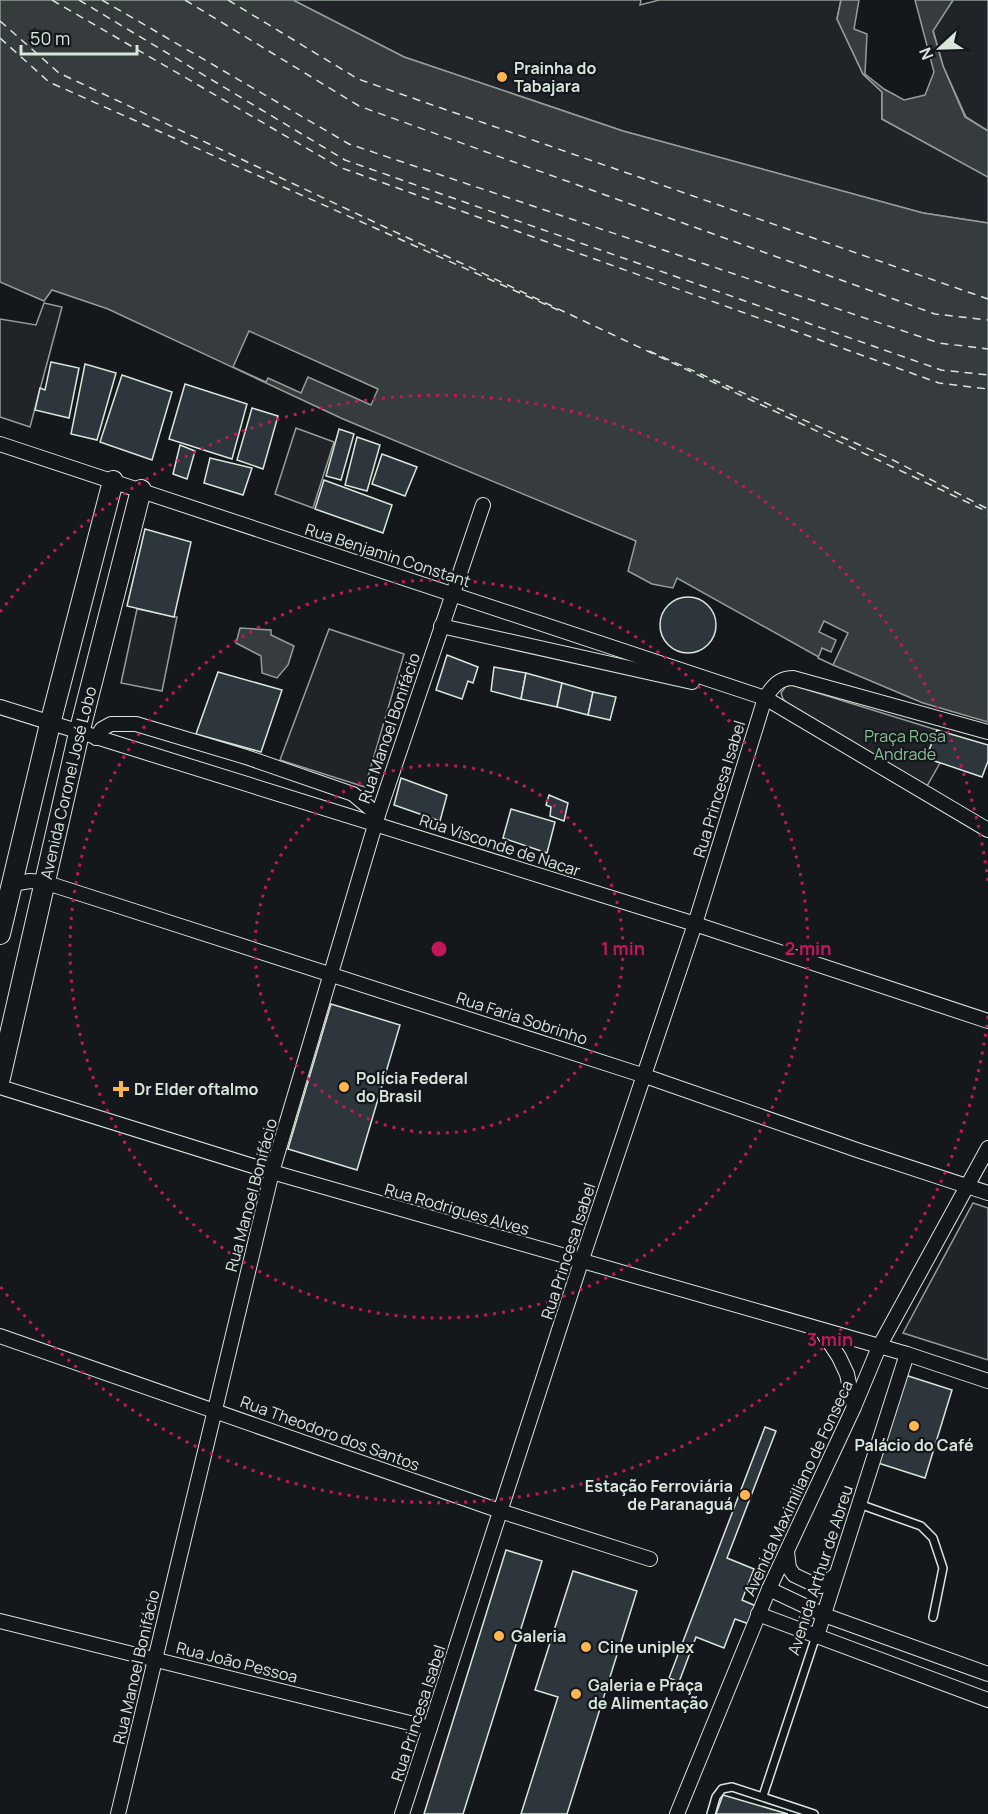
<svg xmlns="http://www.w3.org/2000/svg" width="988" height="1814" font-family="Manrope,sans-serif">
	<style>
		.green { fill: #202428; stroke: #939e99; stroke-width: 1.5 }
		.water { fill: #363b3e; stroke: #939e99; stroke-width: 1.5 }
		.pier { fill: #14181c; stroke: #939e99; stroke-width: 1.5 }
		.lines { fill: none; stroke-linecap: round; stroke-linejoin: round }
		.ferry { stroke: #d8e6dc; stroke-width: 1.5; stroke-dasharray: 8 6; stroke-linecap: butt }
		.building { fill: #2c363c; stroke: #d8e6dc; stroke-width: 1.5 }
		.lane-casing { stroke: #d8e6dc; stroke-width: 10 }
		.street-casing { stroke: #d8e6dc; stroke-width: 16 }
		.secondary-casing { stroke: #d8e6dc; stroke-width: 22 }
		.lane { stroke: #14181c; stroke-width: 7 }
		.street { stroke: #14181c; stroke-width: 14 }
		.secondary { stroke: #14181c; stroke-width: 20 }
		.ring { fill: none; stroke: #c2185b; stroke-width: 3; stroke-dasharray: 3 6 }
		.poi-dot { fill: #ffb74d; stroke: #14181c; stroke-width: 2 }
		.labels { text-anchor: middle; stroke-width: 4.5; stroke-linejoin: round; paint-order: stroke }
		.poi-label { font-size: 16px; font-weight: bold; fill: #d8e6dc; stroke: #14181c; text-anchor: start }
		.street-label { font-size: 16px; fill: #d8e6dc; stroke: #14181c }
		.park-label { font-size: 16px; fill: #8ac095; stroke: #14181c }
		.centre { fill: #c2185b; stroke: #14181c; stroke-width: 3 }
		.ring-label { font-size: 18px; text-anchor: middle; font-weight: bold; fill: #c2185b; stroke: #14181c; stroke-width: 4.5; stroke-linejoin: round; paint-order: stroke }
	</style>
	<rect width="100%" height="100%" fill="#14181c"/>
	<g class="green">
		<polygon points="293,0 641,0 640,5 659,0 841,0 837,19 863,74 882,92 882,119 988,177 988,223 923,213 623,131 404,57"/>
		<polygon points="953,0 988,0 988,131 966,117 943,66 933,30"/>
		<polygon points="44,303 62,307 30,427 0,417 0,319 36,325"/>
		<polygon points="296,428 334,442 313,508 275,494"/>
		<polygon points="137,609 177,617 162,691 121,683"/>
		<polygon points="329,629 404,654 365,787 280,760"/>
		<polygon points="792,685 937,730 926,758 940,763 927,786 788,704 783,699 781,693 786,686"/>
		<polygon points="973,1203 988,1208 988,1360 903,1333"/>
	</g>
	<g class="water">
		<polygon points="0,0 293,0 404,57 623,131 923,213 988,223 988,722 923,703 833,665 677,578 673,588 652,584 628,571 636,541 343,419 108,309 52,290 44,301 0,282"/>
		<polygon points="841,0 859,0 854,29 867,34 865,74 884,89 904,100 925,95 934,72 915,0 953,0 933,31 943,66 965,117 988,131 988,177 882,119 882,92 863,74 837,19"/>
		<polygon points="240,628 271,630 271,635 294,646 288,665 277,678 262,673 261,656 236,643"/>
	</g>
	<g class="pier">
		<polygon points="249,331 378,389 371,405 308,377 301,393 268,378 266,382 233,367"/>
		<polygon points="824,621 848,633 833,665 818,658 822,648 831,652 836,640 819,632"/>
	</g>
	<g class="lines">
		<g class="ferry">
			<polyline points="52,0 339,167 939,383 988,389"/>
			<polyline points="79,0 345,160 941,370 988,375"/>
			<polyline points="102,0 349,144 939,343 988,349"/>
			<polyline points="185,0 359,106 935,314 988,320"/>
			<polyline points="228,0 358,79 988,299"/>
			<polyline points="0,21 59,73 988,512"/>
			<polyline points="0,38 49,82 558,310"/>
			<polyline points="649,351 889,458 988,509"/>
		</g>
	</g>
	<g class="building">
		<polygon points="51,362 79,368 69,418 35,410 40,388 45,390"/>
		<polygon points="85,364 116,373 97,440 71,434"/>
		<polygon points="122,375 172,392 152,460 100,442"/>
		<polygon points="185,384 247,404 232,459 169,439"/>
		<polygon points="252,408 278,416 263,469 237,460"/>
		<polygon points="339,429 354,434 341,480 326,476"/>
		<polygon points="357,437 380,445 367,491 345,485"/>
		<polygon points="180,445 195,451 187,479 173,474"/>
		<polygon points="382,454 417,467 405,496 372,484"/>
		<polygon points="210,458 252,468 243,495 204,483"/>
		<polygon points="324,480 392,505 383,533 315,509"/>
		<polygon points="145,529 191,542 174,617 127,606"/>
		<circle cx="688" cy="625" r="28"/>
		<polygon points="447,655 478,667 473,683 468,681 462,699 436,690"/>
		<polygon points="494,667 526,673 521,699 491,691"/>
		<polygon points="218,672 282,690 261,752 196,734"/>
		<polygon points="526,673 562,683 557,707 521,699"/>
		<polygon points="562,683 593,692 588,715 557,707"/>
		<polygon points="593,692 616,697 610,720 588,715"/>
		<polygon points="937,730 988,745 988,761 982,777 926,758"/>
		<polygon points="401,778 447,795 440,821 394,805"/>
		<polygon points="549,795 568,803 564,821 550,816 551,807 546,805"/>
		<polygon points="511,809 555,822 547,853 503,838"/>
		<polygon points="331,1004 400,1025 357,1170 288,1149"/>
		<polygon points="902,1374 952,1390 925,1478 875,1462"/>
		<polygon points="765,1427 776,1431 727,1558 754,1569 742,1600 756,1606 749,1624 735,1619 724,1648 696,1637 679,1682 669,1678"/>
		<polygon points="506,1550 542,1561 495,1712 463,1814 424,1814"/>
		<polygon points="573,1571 637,1591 567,1814 521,1814 558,1697 535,1690"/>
		<polygon points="723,1795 788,1814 716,1814"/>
	</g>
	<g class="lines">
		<defs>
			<g id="lane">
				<polyline points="859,1504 921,1526 933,1538 943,1568 933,1617"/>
				<polyline points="763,1796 816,1636"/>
				<polyline points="711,1814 716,1797 722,1789 732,1787 814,1814"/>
			</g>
			<g id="street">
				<polyline points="0,444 765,698 988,830"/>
				<polyline points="441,626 692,682"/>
				<polyline points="0,707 695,924 988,1021"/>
				<polyline points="96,738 102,729 111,724 136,724 246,757 353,794 378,815"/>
				<polyline points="12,884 30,881 44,882 645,1076 857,1150 988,1193"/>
				<polyline points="0,1087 272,1172 907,1354 988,1381"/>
				<polyline points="822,1331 839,1357 847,1374 854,1407"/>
				<polyline points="0,1336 500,1511 650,1559"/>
				<polyline points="787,1552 789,1568 794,1575 815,1585 821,1586 836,1575"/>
				<polyline points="769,1589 824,1615 988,1674"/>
				<polyline points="758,1614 988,1700"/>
				<polyline points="0,1621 430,1728"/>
				<polyline points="817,1636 907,1354"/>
				<polyline points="118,1814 272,1172 378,815 483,505"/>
				<path d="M402 1814 581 1262 695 924 765 698C773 686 779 678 793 678L988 732"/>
				<polyline points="677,1814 769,1589 854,1407 879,1347 988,1148"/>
			</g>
			<g id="secondary">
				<polyline points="0,934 50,724 113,481"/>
				<path id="s1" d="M0 1078 79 733 141 490"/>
			</g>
		</defs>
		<use href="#lane" class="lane-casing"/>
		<use href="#street" class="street-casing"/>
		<use href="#secondary" class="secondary-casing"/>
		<use href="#lane" class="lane"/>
		<use href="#street" class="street"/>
		<use href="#secondary" class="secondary"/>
	</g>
	<g class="ring">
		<circle cx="439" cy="949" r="184"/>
		<circle cx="439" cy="949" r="369"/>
		<path d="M988 1016A553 553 0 0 1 0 1286M0 612A553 553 0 0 1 988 882"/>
	</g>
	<g class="poi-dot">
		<circle cx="502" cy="77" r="6"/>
		<circle cx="344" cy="1087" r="6"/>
		<path d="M118 1080h6v6h6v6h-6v6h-6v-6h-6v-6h6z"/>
		<circle cx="914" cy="1426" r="6"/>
		<circle cx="745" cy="1495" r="6"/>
		<circle cx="499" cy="1636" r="6"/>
		<circle cx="586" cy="1647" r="6"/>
		<circle cx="576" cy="1694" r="6"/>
	</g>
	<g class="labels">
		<g class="poi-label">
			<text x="514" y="74">Prainha do<tspan x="514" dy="18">Tabajara</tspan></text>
			<text x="356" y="1084">Polícia Federal<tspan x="356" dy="18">do Brasil</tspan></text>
			<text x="134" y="1095">Dr Elder oftalmo</text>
			<text x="914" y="1451" text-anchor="middle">Palácio do Café</text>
			<text x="733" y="1492" text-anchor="end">Estação Ferroviária<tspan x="733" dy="18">de Paranaguá</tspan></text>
			<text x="511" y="1642">Galeria</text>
			<text x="598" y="1653">Cine uniplex</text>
			<text x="588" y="1691">Galeria e Praça<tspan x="588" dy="18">de Alimentação</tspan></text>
		</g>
		<g class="street-label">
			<text transform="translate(388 555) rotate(18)" y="6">Rua Benjamin Constant</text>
			<text transform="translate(389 728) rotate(-71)" y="6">Rua Manoel Bonifácio</text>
			<text dy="6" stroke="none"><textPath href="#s1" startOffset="303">Avenida Coronel José Lobo</textPath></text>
			<text transform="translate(719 789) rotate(-73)" y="6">Rua Princesa Isabel</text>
			<text transform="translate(500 845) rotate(18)" y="6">Rua Visconde de Nacar</text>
			<text transform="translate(522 1018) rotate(18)" y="6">Rua Faria Sobrinho</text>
			<text transform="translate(251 1195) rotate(-75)" y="6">Rua Manoel Bonifácio</text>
			<text transform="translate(457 1209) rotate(16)" y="6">Rua Rodrigues Alves</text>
			<text transform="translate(568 1251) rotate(-72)" y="6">Rua Princesa Isabel</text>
			<text transform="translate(330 1433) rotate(20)" y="6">Rua Theodoro dos Santos</text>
			<text transform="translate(798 1488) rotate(-65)" y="6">Avenida Maximiliano de Fonseca</text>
			<text transform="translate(820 1570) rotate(-72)" y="6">Avenida Arthur de Abreu</text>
			<text transform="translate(237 1662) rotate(14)" y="6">Rua João Pessoa</text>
			<text transform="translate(136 1667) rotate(-77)" y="6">Rua Manoel Bonifácio</text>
			<text transform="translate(418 1713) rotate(-72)" y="6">Rua Princesa Isabel</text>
		</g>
		<g class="park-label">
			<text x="905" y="742">Praça Rosa<tspan x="905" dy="18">Andrade</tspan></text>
		</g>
	</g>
	<circle cx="439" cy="949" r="9" class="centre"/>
	<g class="ring-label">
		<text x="623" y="955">1 min</text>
		<text x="808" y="955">2 min</text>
		<text x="830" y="1346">3 min</text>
	</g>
	<g transform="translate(940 48) rotate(248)" stroke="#14181c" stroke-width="4.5" paint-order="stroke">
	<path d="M0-4.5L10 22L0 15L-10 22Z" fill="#d8e6dc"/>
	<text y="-9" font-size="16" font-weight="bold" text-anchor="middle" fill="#d8e6dc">N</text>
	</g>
	<path d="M21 45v9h116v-9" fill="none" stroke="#d8e6dc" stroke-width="3"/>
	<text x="30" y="45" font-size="18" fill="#d8e6dc" stroke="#14181c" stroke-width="4.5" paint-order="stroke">50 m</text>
</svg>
